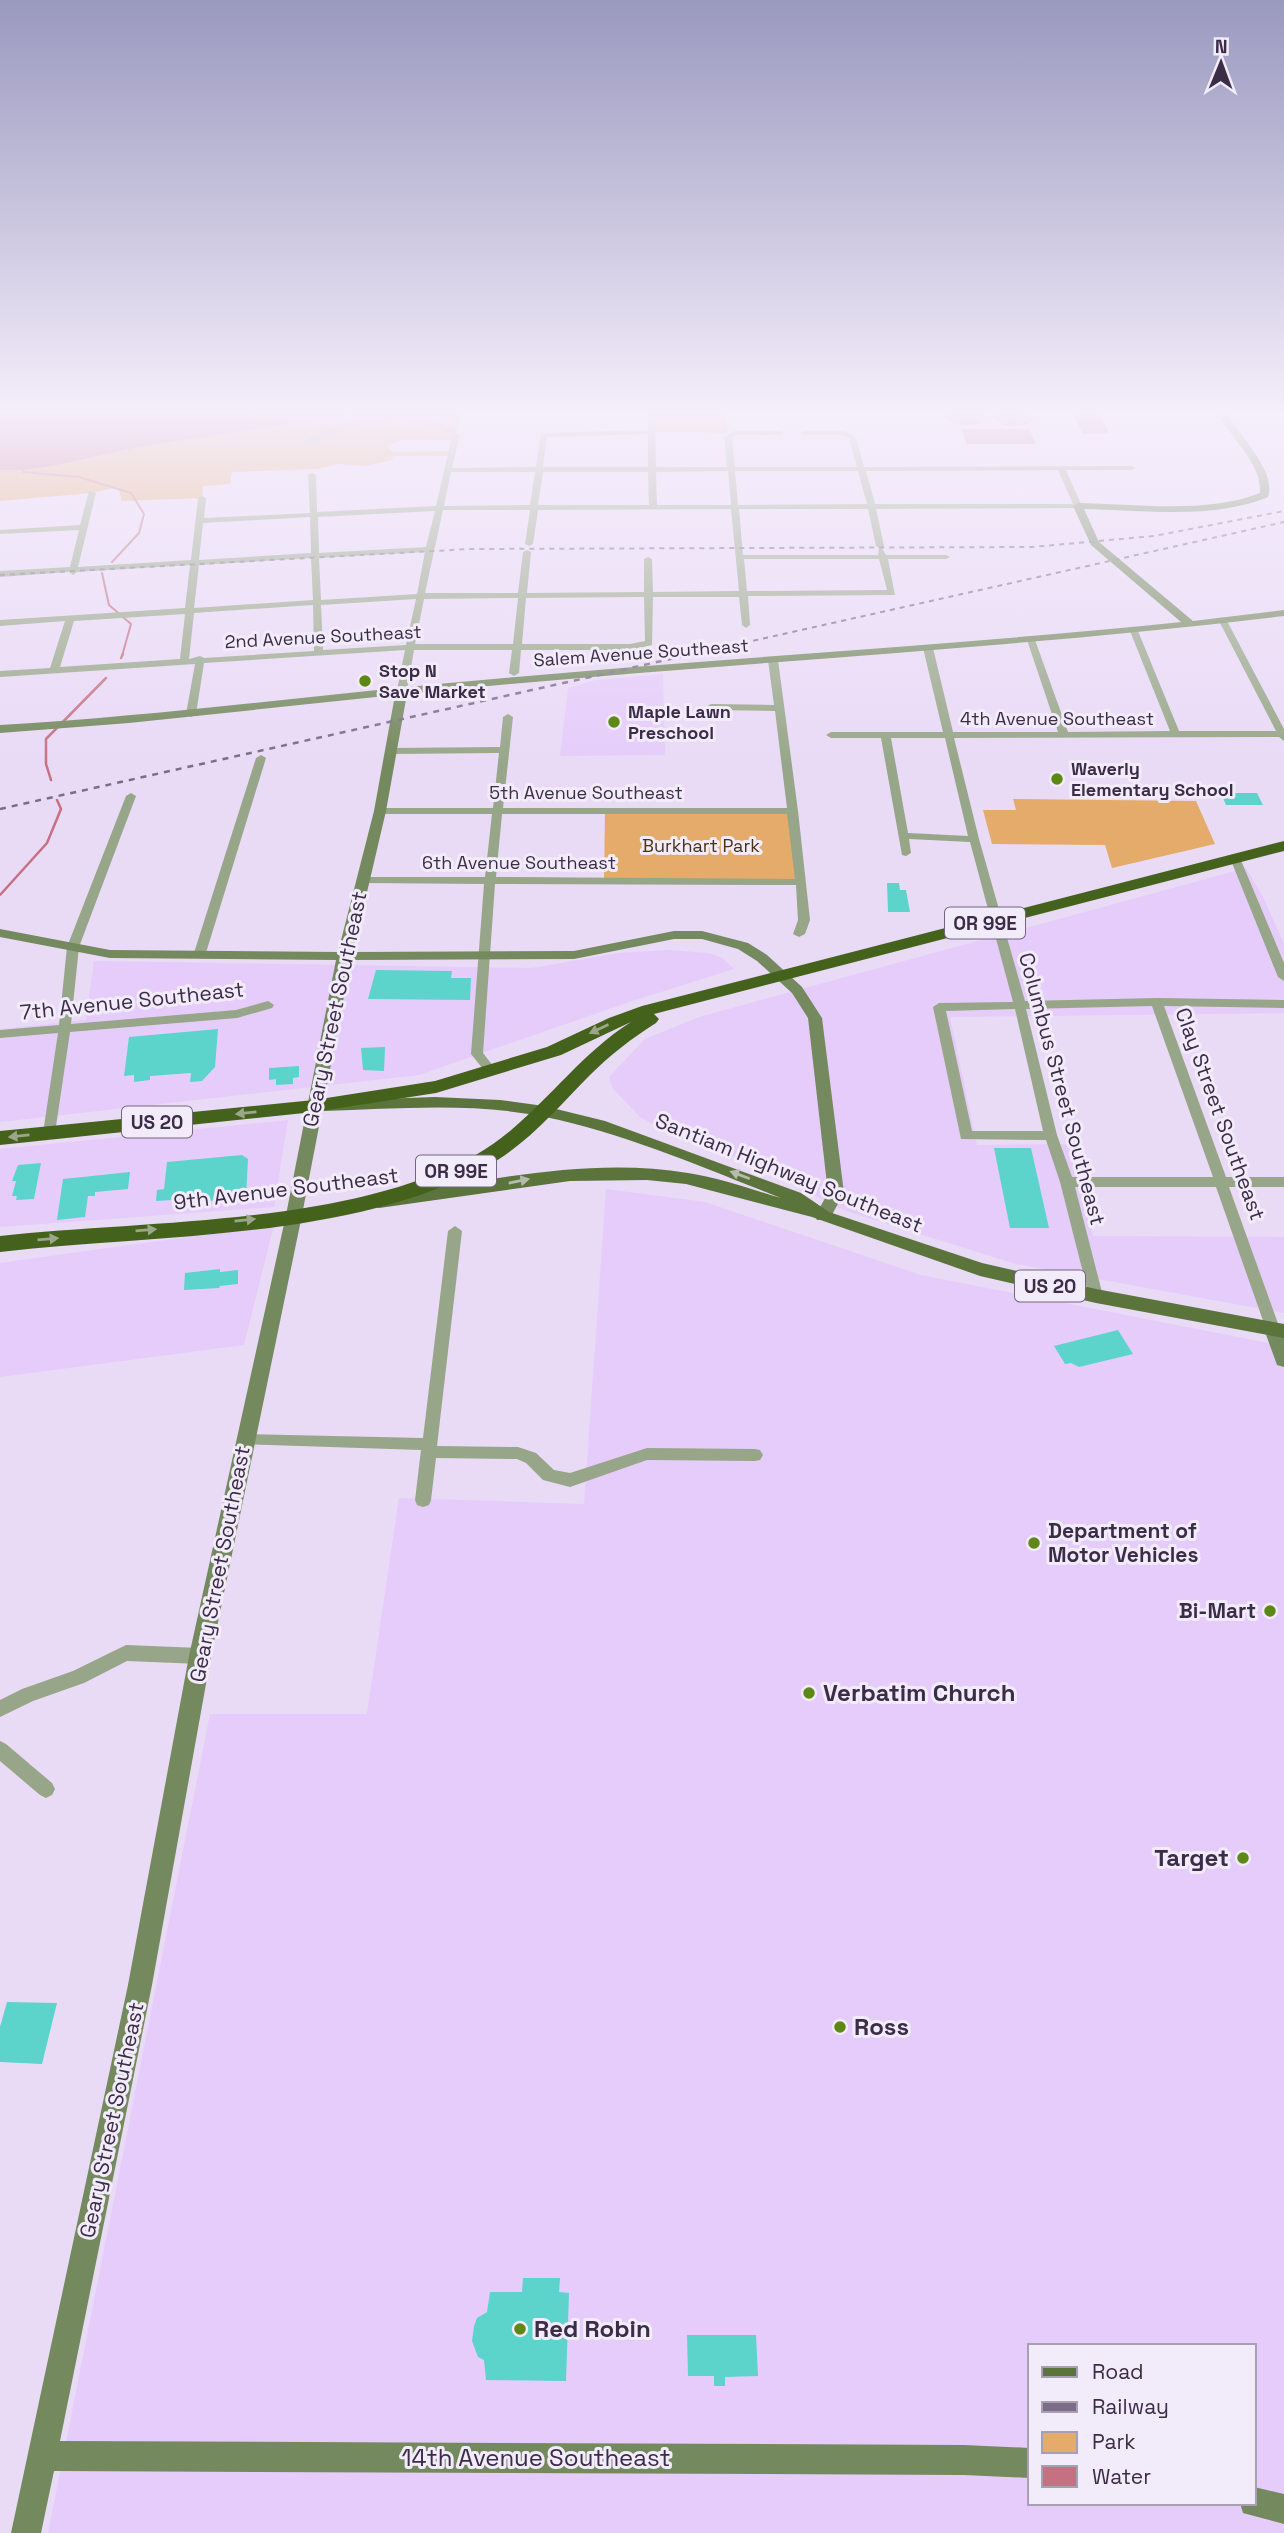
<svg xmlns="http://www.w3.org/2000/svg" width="1284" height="2533" font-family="'Space Grotesk',sans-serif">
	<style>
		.built { fill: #e5ccfa; fill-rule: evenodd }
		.green { fill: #e4ab6a }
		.water { fill: #c67181 }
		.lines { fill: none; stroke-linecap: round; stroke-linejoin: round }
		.stream-far1 { stroke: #c67181; stroke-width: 2 }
		.stream { stroke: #c67181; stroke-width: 2.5 }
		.building { fill: #5cd4cc }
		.street { fill: #97a688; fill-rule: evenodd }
		.secondary { fill: #74895d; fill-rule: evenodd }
		.primary { fill: #5b743c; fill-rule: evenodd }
		.highway { fill: #45621d; fill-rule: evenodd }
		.rail-far1 { stroke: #7b6c88; stroke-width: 2; stroke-dasharray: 5 5; stroke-linecap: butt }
		.rail { stroke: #7b6c88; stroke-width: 2.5; stroke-dasharray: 6 6; stroke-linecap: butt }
		.oneway { fill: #9ca68b }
		.oneway2 { fill: #b6bbad }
		.poi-dot { fill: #5e8816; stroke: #f2ebf9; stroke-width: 2.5 }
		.labels { text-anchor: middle; stroke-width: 6; stroke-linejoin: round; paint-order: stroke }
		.far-street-label { font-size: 18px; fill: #3b2c47; stroke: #f2ebf9 }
		.far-poi-label { font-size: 18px; font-weight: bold; fill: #3b2c47; stroke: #f2ebf9; text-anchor: start }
		.far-park-label { font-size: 18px; fill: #483013; stroke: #f2ebf9 }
		.shield { fill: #f2ebf9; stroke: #72657c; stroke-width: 2 }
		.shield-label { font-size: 19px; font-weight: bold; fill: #3b2c47 }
		.street-label { font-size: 21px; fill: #3b2c47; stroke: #f2ebf9 }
		.poi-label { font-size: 21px; font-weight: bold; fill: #3b2c47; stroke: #f2ebf9; text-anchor: start }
		.near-poi-label { font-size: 24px; font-weight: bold; fill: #3b2c47; stroke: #f2ebf9; text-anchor: start }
		.near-street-label { font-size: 24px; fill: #3b2c47; stroke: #f2ebf9 }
	</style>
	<rect width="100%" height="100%" fill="#e9daf6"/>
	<g class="built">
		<polygon points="663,674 665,755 560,756 568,688 596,680"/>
		<polygon points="1246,868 1263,897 1284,944 1284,1013 950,1017 977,1145 1069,1144 1093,1236 1284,1237 1284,1313 1016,1264 846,1211 756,1166 673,1135 640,1117 613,1089 609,1077 645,1039 699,1017"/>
		<polygon points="668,950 708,953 723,958 734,969 629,1002 419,1075 0,1122 0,1029 86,1020 94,961 532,968 619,953"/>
		<polygon points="288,1120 274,1207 0,1227 0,1149"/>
		<path d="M606 1189 705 1202 921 1275 1284 1346V2533H48L210 1714H367L399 1498 584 1504ZM1030 2346H1254V2503H1030Z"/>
		<polygon points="274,1225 244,1345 0,1377 0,1263"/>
	</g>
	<g class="green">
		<path d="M385 410H461L455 440H402L387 446 393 452 453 451 452 456H393L392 460 365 466 338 464 317 469 232 472 230 484 203 486 202 498 122 501 118 487 92 493 0 501V470C45 473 92 455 136 448 219 433 302 424 385 410Z"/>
		<polygon points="651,410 725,410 728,433 651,432"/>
		<polygon points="1013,799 1196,801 1215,844 1112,868 1105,845 992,844 983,810 1016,810"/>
		<polygon points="605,811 793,811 801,882 604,881"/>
	</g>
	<g class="water">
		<path d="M0 410H385C302 424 219 433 136 448 92 455 45 473 0 470Z"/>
		<path d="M953 410H973L984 415 986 420C975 428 953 428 944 416Z"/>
		<path d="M1000 410H1019L1031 415 1034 420C1022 429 1000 428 991 416Z"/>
		<polygon points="1071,410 1097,410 1109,433 1083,434"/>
		<polygon points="961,429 1029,429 1036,444 967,444"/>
	</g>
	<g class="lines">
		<g class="stream-far1">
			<polyline points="23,469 23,472 79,477 131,493 144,514 139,533 112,562"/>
			<polyline points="102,573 109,605 131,624 122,656"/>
		</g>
		<g class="stream">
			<polyline points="121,658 123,654"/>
			<polyline points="51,780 46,764 46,739 106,678"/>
			<polyline points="0,895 47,843 61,809 57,800"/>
		</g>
	</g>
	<g class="building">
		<polygon points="1221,793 1257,793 1263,805 1226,805"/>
		<polygon points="887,883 899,883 900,890 906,890 910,912 888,912"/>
		<polygon points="376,970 452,971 451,978 471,978 470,1000 368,999"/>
		<polygon points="218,1029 215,1067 202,1081 190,1082 191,1073 150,1076 150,1080 134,1082 134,1075 124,1076 129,1037"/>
		<polygon points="385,1047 384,1071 363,1070 361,1048"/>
		<polygon points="299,1066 299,1077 293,1078 293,1084 276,1085 276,1079 269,1080 269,1068"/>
		<polygon points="994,1148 1031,1148 1049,1228 1010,1228"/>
		<polygon points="242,1155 248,1159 246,1197 173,1205 173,1200 156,1201 157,1190 164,1189 167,1162"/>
		<polygon points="41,1163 34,1199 16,1200 17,1196 12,1196 16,1181 12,1181 18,1165"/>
		<polygon points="130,1172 128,1189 95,1192 95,1196 88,1196 85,1217 57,1220 63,1179"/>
		<polygon points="220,1269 220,1272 238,1270 238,1284 220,1286 219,1288 184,1290 185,1273"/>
		<polygon points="1118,1330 1133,1354 1079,1367 1071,1363 1065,1364 1054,1346"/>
		<polygon points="7,2002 57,2003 42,2064 0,2062 0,2027"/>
		<polygon points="523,2278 560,2278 559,2292 569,2293 566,2381 486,2380 484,2360 478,2357 472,2341 474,2326 477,2318 487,2312 490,2292 522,2292"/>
		<polygon points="687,2335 756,2335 758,2376 725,2377 725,2386 714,2386 714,2376 688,2376"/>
	</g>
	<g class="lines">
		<g class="street">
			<path d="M647 410H655L656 467H727L724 437 734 431H780L784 433 780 435H736L732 438 735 467H857L849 438 843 435H804L800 433 804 431H844L856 437 864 467 1132 466 1136 468 1132 470H1066L1082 506 1078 508 876 509 884 546 882 548 886 555H946L950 557 946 559H888L895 595 748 596 750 625 746 628 742 625 739 597H653L652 645 630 650H521L519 673 514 676 509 673 512 650H414L407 690 402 693 397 690 405 650 204 663 196 714 191 717 186 714 195 664 0 677V671L50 668 65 621 0 626V620L185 608 190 565 77 572 73 575 69 572 0 577V571L70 567 79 530 0 534V530L80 525 89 491 96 493 78 567 191 560 198 498 202 496 206 498 204 518 310 513 308 475 312 473 316 475 317 512 436 506 452 436C403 408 358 423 310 444L303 442C342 416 421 404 460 435L452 468 536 467 541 433 648 430ZM648 434V467H543L547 437ZM1058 470 1073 504H875L866 471ZM728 471 731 505H657L656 472ZM735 471H858L867 504 738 505ZM451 472H535L530 505 444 506ZM543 472H648L649 505H538ZM731 509 739 591 653 592 652 559 648 557 644 559V592L527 593 531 552 527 550 523 552 518 593H425L443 510H530L525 544 529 546 533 544 538 510ZM739 509H868L876 546 879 548 878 555H743ZM435 511 426 547 319 553 318 517ZM310 517 311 553 199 560 203 523ZM425 552 417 594 321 600 319 558ZM311 558 313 600 194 608 199 565ZM744 559H879L887 590 747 591ZM644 597 645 641 630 644H522L526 598ZM518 598 513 644H415L424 599ZM416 599 406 645 323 650 321 605ZM313 605 314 651 204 658 200 656 189 659 194 613ZM185 614 180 659 60 667 74 621Z"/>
			<path d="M1223 618 1227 621 1284 729V741L1279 737 954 738 979 839 1025 1001 1157 998 1284 1000V1008L1164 1006 1226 1177H1284V1187H1229L1280 1329 1278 1333H1268L1266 1329 1216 1187H1075L1103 1296 1101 1300H1091L1089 1296 1060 1182 1046 1140 961 1139 933 1007 939 1003 1013 1002 970 842 909 839 911 853 906 856 902 855 881 738H831L826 735 831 732H943L923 648 928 645 933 648 953 732H1058L1027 640 1031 637 1035 640 1068 732 1170 731 1130 631 1134 628 1138 631 1179 731H1276L1219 621ZM891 738H945L968 836 908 833ZM1152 1006 1213 1177H1072L1057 1135 1026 1009ZM1015 1009 1043 1131H972L946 1011Z"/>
			<path d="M773 657 778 660 798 811 810 920 805 934 799 937 793 934 798 920 796 885 495 884 483 1053 497 1071 491 1075 487 1074 471 1054 484 884 363 883 358 880 363 877H485L492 814H380L375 811 380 808H493L499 753 390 754 385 751 390 748 500 747 503 717 508 714 513 717 503 808H787L775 711 711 710 706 707 711 704 774 705 768 660ZM502 814H787L795 879 496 877Z"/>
			<polygon points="261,755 266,758 205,956 203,958 195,958 193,956 256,758"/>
			<polygon points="131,793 136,796 79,947 71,1024 236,1010 268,1001 274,1005 272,1008 237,1018 70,1032 55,1133 49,1137 43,1133 58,1033 0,1038 0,1030 59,1025 67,947 126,796"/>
			<polygon points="1235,855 1240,858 1284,963 1284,981 1278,977 1230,858"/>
			<polygon points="455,1226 462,1231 437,1446 518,1447 536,1453 554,1470 570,1473 647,1448 755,1449 760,1450 763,1455 760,1460 755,1461 647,1460 570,1487 543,1480 526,1463 517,1459 436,1458 431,1500 429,1505 423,1507 417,1505 415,1500 421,1450 240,1444 237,1440 240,1436 245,1434 423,1438 448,1231"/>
			<polygon points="126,1645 200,1648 206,1650 209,1656 206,1662 200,1664 127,1661 84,1683 33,1701 0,1717 0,1700 22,1689 73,1671"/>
			<polygon points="0,1741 6,1744 52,1783 55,1789 52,1795 46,1798 40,1795 0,1761"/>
		</g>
		<g class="secondary">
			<path d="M1216 410H1225C1237 434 1277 470 1268 497 1212 520 1144 510 1084 509L1099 542 1193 621 1284 610V616C993 651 699 664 407 694L386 811 353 952 574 951 674 931H702L748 943 767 955 802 987 822 1018 844 1193 829 1220H817L815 1216 828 1193 808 1018 792 993 757 961 738 949 702 939H674L574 959 351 960 302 1215 211 1656 152 1985 60 2441 964 2445 1030 2448V2478L964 2475 54 2471 41 2533H11L128 1985 189 1656 286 1215 336 960 110 958 0 937V929L110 950 338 952 374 811 395 695 129 723 0 733V725C173 715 344 691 516 677 737 657 959 645 1181 622L1091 545 1073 506 1078 503C1133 504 1209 514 1260 493 1262 462 1229 437 1216 410Z"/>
			<polygon points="1273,1322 1279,1324 1284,1334 1284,1367 1277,1365 1264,1329 1267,1324"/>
			<polygon points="1254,2487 1284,2494 1284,2524 1243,2513 1240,2503 1254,2503"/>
		</g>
		<path class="primary" d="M435 1097 500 1100 544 1106 605 1121 801 1193 829 1212 982 1263 1096 1289 1284 1324V1338L1096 1303 980 1276 812 1217 686 1184 647 1180 570 1181 379 1208 373 1206 371 1202 379 1196C481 1183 585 1156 688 1173 720 1178 750 1189 781 1198 704 1168 627 1134 545 1117 473 1102 396 1109 323 1111L315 1106 323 1101Z"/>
		<path class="highway" d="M1284 841V851L654 1014 659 1019 656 1023C632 1038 610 1055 590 1075 558 1107 528 1144 487 1166 348 1241 155 1234 0 1252V1236C145 1220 345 1226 474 1156 535 1122 572 1059 631 1022L561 1055 436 1093 314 1112 0 1145V1131L314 1100 435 1081 547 1047 609 1018 642 1006Z"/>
		<g class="rail-far1">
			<polyline points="0,575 470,549 1032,547 1154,536 1284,511"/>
			<polyline points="685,656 1284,522"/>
		</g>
		<polyline class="rail" points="0,809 693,654"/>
	</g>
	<defs><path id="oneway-solid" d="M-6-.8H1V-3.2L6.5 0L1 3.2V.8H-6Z" transform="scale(1.75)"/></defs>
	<g class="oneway">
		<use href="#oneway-solid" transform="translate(599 1029) rotate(155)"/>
		<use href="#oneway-solid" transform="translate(246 1113) rotate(174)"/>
		<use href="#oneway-solid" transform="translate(19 1136) rotate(174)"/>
		<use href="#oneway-solid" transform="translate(245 1220) rotate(-6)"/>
		<use href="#oneway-solid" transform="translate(146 1230) rotate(-5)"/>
		<use href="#oneway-solid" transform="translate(48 1239) rotate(-5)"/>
	</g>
	<g class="oneway2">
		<use href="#oneway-solid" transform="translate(740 1175) rotate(-159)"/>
		<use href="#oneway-solid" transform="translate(519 1181) rotate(-11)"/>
	</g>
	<linearGradient id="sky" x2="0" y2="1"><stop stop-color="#9a99bf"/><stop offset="0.54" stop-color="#f5eefb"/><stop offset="1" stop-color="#f5eefb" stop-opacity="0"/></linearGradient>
	<rect width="1284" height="765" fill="url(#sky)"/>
	<g class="poi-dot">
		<circle cx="365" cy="681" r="7"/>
		<circle cx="614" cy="722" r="7"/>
		<circle cx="1057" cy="779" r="7"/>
		<circle cx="1034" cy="1543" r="7"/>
		<circle cx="1270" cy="1611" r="7"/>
		<circle cx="809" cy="1693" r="7"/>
		<circle cx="1243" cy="1858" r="7"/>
		<circle cx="840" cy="2027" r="7"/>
		<circle cx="520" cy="2329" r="7"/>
	</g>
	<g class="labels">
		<g class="far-street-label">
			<text transform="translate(323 637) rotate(-3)" y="6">2nd Avenue Southeast</text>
			<text transform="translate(641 653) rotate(-4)" y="6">Salem Avenue Southeast</text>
			<text x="1057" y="725">4th Avenue Southeast</text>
			<text x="586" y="799">5th Avenue Southeast</text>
			<text x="519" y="869">6th Avenue Southeast</text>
		</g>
		<g class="far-poi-label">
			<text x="379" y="677">Stop N<tspan x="379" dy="21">Save Market</tspan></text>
			<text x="628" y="718">Maple Lawn<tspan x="628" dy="21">Preschool</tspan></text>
			<text x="1071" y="775">Waverly<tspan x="1071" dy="21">Elementary School</tspan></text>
		</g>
		<g class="far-park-label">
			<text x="701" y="852">Burkhart Park</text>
		</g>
		<g class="shield">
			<rect x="945" y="907.5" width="80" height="31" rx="5"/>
			<rect x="122" y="1106.5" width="70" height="31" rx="5"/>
			<rect x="416" y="1155.5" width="80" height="31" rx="5"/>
			<rect x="1015" y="1270.5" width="70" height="31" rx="5"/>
		</g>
		<g class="shield-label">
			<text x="985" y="930">OR 99E</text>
			<text x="157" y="1129">US 20</text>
			<text x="456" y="1178">OR 99E</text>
			<text x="1050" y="1293">US 20</text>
		</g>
		<g class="street-label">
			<text transform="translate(132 1001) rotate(-6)" y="7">7th Avenue Southeast</text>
			<text transform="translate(335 1009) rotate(-78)" y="7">Geary Street Southeast</text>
			<text transform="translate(1062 1089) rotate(75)" y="7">Columbus Street Southeast</text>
			<text transform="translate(1220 1114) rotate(70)" y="7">Clay Street Southeast</text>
			<text transform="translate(789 1173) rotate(22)" y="7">Santiam Highway Southeast</text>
			<text transform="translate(286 1189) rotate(-7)" y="7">9th Avenue Southeast</text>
			<text transform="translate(220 1564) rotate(-79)" y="7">Geary Street Southeast</text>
			<text transform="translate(112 2120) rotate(-78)" y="7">Geary Street Southeast</text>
		</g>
		<g class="poi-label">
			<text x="1048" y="1538">Department of<tspan x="1048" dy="24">Motor Vehicles</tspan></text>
			<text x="1256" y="1618" text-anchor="end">Bi-Mart</text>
		</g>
		<g class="near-poi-label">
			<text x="823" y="1701">Verbatim Church</text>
			<text x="1229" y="1866" text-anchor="end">Target</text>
			<text x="854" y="2035">Ross</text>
			<text x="534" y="2337">Red Robin</text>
		</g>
		<g class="near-street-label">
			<text x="536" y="2466">14th Avenue Southeast</text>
		</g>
	</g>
	<rect x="1028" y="2344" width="228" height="161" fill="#f2ebf9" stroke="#a99fb2" stroke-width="2"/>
	<rect x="1042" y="2367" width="35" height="10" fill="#5b743c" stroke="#a99fb2" stroke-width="2"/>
	<text x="1092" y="2379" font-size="21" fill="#3b2c47">Road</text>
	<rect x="1042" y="2402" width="35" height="10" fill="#7b6c88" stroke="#a99fb2" stroke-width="2"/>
	<text x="1092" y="2414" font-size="21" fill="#3b2c47">Railway</text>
	<rect x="1042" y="2432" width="35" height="21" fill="#e4ab6a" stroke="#a99fb2" stroke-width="2"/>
	<text x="1092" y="2449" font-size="21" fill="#3b2c47">Park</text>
	<rect x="1042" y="2466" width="35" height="21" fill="#c67181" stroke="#a99fb2" stroke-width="2"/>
	<text x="1092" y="2484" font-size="21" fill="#3b2c47">Water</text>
	<g transform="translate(1221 63) rotate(1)" stroke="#f2ebf9" stroke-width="5" paint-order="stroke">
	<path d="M0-5L12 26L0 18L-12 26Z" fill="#3b2c47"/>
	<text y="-10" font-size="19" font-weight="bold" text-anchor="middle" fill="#3b2c47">N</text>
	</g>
</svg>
